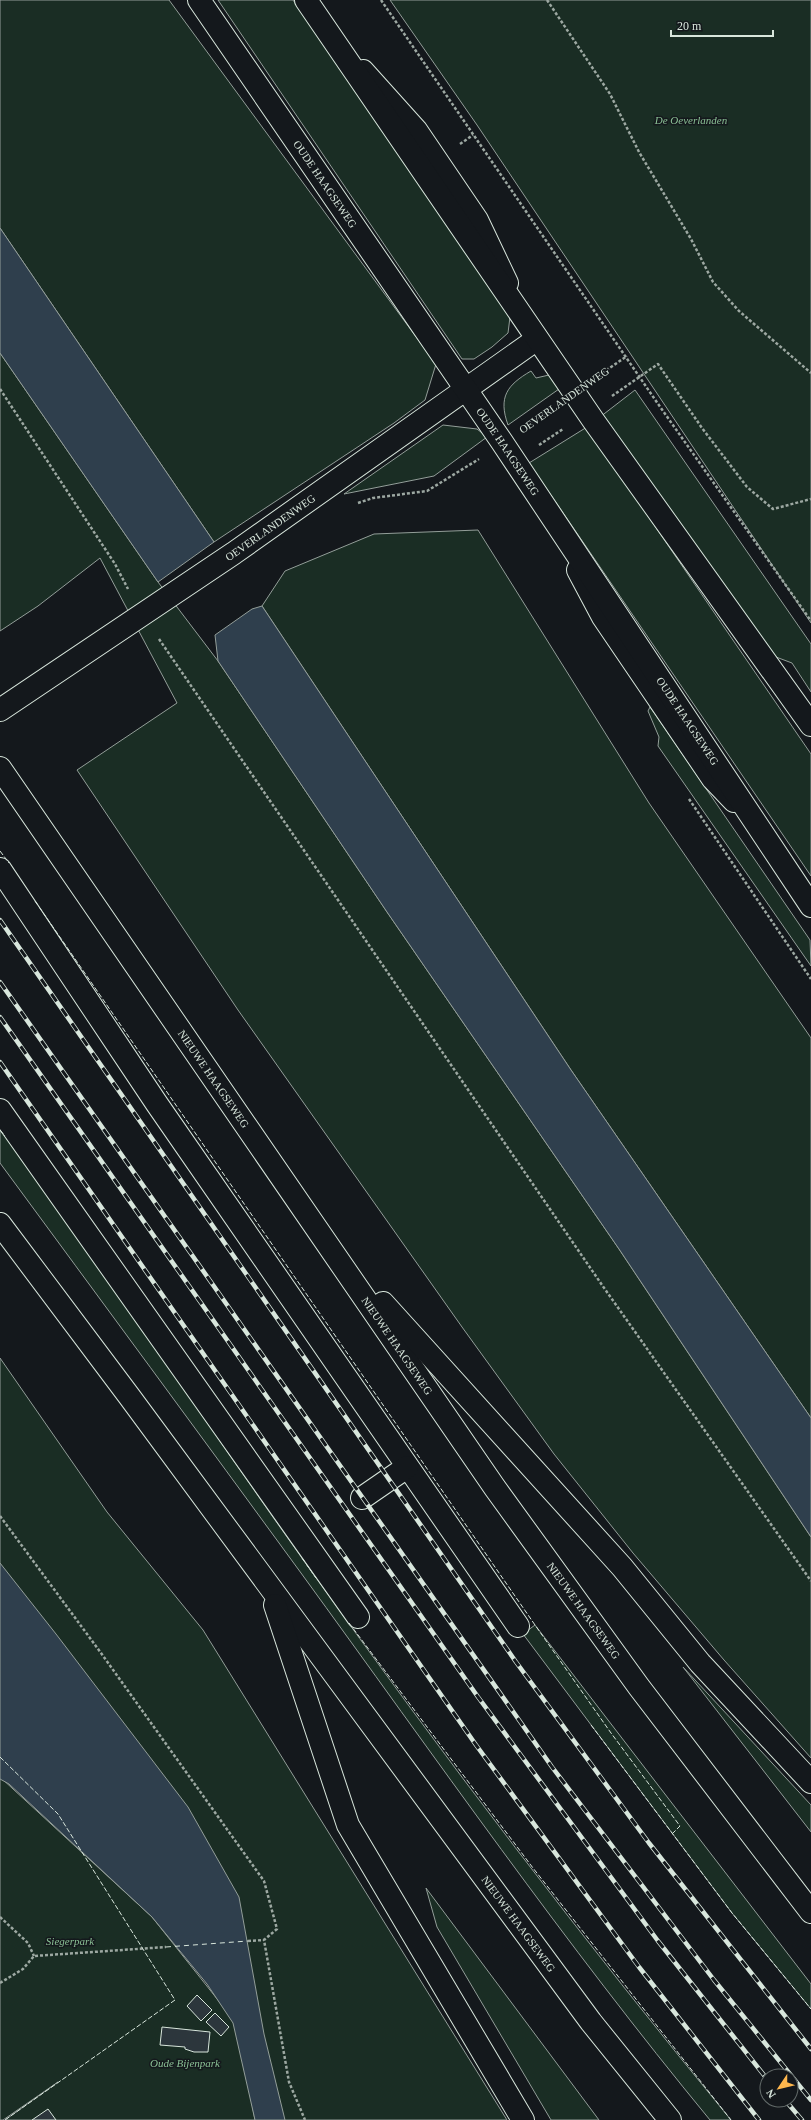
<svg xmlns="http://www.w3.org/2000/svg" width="811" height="2120" font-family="Georgia,serif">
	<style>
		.green { fill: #1a2d24; stroke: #939e99 }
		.water { fill: #2f3f4d; stroke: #939e99 }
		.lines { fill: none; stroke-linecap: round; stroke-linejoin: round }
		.ferry { stroke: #d8e6dc; stroke-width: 1; stroke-dasharray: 5 4; stroke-linecap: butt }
		.building { fill: #2c363c; stroke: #d8e6dc }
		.minor-casing { stroke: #d8e6dc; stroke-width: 24 }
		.major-casing { stroke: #d8e6dc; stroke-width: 24 }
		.highway-casing { stroke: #d8e6dc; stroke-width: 24 }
		.path { stroke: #9da8a2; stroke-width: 2.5; stroke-dasharray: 3 2; stroke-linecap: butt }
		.minor { stroke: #14181c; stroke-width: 22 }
		.major { stroke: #14181c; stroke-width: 22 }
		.highway { stroke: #14181c; stroke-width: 22 }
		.rail-casing { stroke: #d8e6dc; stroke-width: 4.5 }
		.rail { stroke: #14181c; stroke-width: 3; stroke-dasharray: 9; stroke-linecap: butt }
		.fence { stroke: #d8e6dc; stroke-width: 1; stroke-dasharray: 5 2; stroke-linecap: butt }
		.labels { text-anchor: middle; stroke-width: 3; stroke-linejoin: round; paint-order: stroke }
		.park-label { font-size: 11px; font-style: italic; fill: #8ac095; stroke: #14181c }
		.street-label { font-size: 11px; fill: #d8e6dc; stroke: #14181c }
	</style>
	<rect width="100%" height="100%" fill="#14181c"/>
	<g class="green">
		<polygon points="0,0 169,0 436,364 425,400 394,423 214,542 0,228"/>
		<polygon points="218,0 293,0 510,317 508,333 492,347 474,359 462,359"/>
		<polygon points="390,0 811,0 811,623 477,125"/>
		<polygon points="0,353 158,582 218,661 387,912 619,1249 811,1537 811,1758 724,1660 633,1553 554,1454 462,1327 238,1010 77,770 177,703 100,558 38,606 0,631"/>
		<path d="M531 371 536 378 549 375 559 389 508 425C498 397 507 385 531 371Z"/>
		<polygon points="635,390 811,644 811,692 792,663 768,654 600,417"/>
		<polygon points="443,425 477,429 487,437 434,476 344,494"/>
		<polygon points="587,427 811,754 811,876 529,463"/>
		<polygon points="478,530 649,803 811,1038 811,1418 571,1070 262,606 285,571 374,534"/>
		<polygon points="650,707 810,940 811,966 658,746 659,737 648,711"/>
		<path d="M0 1125C105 1271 204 1421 309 1568 443 1756 584 1941 731 2120H710C565 1944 435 1757 301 1573 201 1436 100 1299 0 1163Z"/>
		<polygon points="0,1358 107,1512 203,1630 507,2120 279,2120 242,1967 0,1575"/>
		<polygon points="535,1625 811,1984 811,2009 732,1913 523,1634"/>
		<polygon points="683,1667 811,1805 811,1832"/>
		<polygon points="0,1777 152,1917 237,2024 255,2120 5,2120 58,2082 3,2120 0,2120"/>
		<polygon points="426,1888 599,2120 551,2120 437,1927"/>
	</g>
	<g class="water">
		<polygon points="0,228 214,542 158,582 0,353"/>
		<polygon points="262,606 571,1070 811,1418 811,1537 619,1249 387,912 218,661 215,635 252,609"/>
		<polygon points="0,1563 56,1634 188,1807 239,1897 264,2034 285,2120 255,2120 233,2023 207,1984 152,1917 9,1784 0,1779"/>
	</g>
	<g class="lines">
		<polyline class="ferry" points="166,1947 248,1941"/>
	</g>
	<g class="building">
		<polygon points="197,1995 212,2010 201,2021 187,2006"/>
		<polygon points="215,2013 229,2027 221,2036 206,2022"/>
		<polygon points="162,2027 210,2032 208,2052 194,2052 185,2049 185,2047 160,2045"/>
		<polygon points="48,2109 56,2120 32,2120"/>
	</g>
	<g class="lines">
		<defs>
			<g id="minor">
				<polyline points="363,71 416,130 477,220 507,283"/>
				<polyline points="578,570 603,617 713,779 734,801"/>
				<path id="s1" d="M0 710 234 553 537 339"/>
				<polyline points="0,869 157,1104 518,1626"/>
				<polyline points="0,1110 358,1617"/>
				<polyline points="362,1498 407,1467"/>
			</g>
			<g id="major">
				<path id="s2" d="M199 0 502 442 811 906"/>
				<polyline points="306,0 593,420 811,725"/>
			</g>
			<g id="highway">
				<path id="s3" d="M0 768 495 1488 639 1687 811 1912"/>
				<path id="s4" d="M0 1224 129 1396 591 2022 670 2120"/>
				<polyline points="383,1303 622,1567 700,1663 811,1782"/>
				<polyline points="275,1605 348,1825 523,2120"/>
			</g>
		</defs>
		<use href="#minor" class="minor-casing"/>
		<use href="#major" class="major-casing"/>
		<use href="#highway" class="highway-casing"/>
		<g class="path">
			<polyline points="381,0 656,401 811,621"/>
			<polyline points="547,0 610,94 639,152 691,239 713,282 739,311 811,373"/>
			<polyline points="460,144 473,135"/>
			<polyline points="598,376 627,356"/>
			<polyline points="0,389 115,564 128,589"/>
			<polyline points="612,396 658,364 702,428 747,487 773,509 811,499"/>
			<polyline points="525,426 551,409"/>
			<polyline points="539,445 563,429"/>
			<polyline points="358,503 373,498 427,491 479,459"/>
			<polyline points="159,639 602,1285 811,1581"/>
			<polyline points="689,799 811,979"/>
			<polyline points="0,1516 101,1653 264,1881 277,1929 264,1940 289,2082 305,2120"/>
			<polyline points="0,1917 28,1943 34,1956"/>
			<polyline points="248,1941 264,1940"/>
			<polyline points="0,1983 23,1969 34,1956 166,1947"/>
		</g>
		<use href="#minor" class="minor"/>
		<use href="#major" class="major"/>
		<use href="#highway" class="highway"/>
		<defs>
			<g id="rail">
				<polyline points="0,920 516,1662 649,1843 811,2049"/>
				<polyline points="0,982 552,1767 714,1980 811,2100"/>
				<polyline points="0,1017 478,1697 658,1941 767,2079"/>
				<polyline points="0,1062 476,1745 639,1967 759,2120"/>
				<polyline points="785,2100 802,2120"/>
			</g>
		</defs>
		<use href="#rail" class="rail-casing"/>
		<use href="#rail" class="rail"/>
		<g class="fence">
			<polyline points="0,851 9,863"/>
			<polyline points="35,901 535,1625 611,1733 680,1826 672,1834"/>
			<polyline points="0,1130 5,1136"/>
			<polyline points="302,1558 316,1578"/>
			<polyline points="349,1623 533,1868 731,2120"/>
			<polyline points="591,1725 732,1913 811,2009"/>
			<polyline points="0,1757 58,1814 175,2000 5,2120"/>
		</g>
	</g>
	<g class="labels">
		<g class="park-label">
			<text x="691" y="124">De Oeverlanden</text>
			<text x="70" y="1945">Siegerpark</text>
			<text x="185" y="2067">Oude Bijenpark</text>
		</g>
		<g class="street-label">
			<text dy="4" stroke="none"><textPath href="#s2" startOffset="223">OUDE HAAGSEWEG</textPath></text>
			<text transform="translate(564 400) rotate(-35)" y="4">OEVERLANDENWEG</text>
			<text dy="4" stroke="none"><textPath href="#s2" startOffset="547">OUDE HAAGSEWEG</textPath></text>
			<text dy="4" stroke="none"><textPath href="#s1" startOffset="326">OEVERLANDENWEG</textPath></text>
			<text dy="4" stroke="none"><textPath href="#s2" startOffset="871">OUDE HAAGSEWEG</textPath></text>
			<text dy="4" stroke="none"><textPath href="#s3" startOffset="377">NIEUWE HAAGSEWEG</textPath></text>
			<text dy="4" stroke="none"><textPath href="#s3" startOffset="701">NIEUWE HAAGSEWEG</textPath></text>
			<text dy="4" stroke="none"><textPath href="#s3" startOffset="1025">NIEUWE HAAGSEWEG</textPath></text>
			<text dy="4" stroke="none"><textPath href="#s4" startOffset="871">NIEUWE HAAGSEWEG</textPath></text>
		</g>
	</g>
	<g transform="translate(779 2088) rotate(235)"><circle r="19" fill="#14181c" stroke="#626a69"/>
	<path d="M0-3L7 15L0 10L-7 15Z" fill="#ffb74d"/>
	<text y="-6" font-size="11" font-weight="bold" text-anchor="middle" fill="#d8e6dc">N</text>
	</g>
	<path d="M671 30v6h102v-6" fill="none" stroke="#d8e6dc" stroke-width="2"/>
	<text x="677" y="30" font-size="12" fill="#d8e6dc" stroke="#14181c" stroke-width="3" paint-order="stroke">20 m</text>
</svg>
